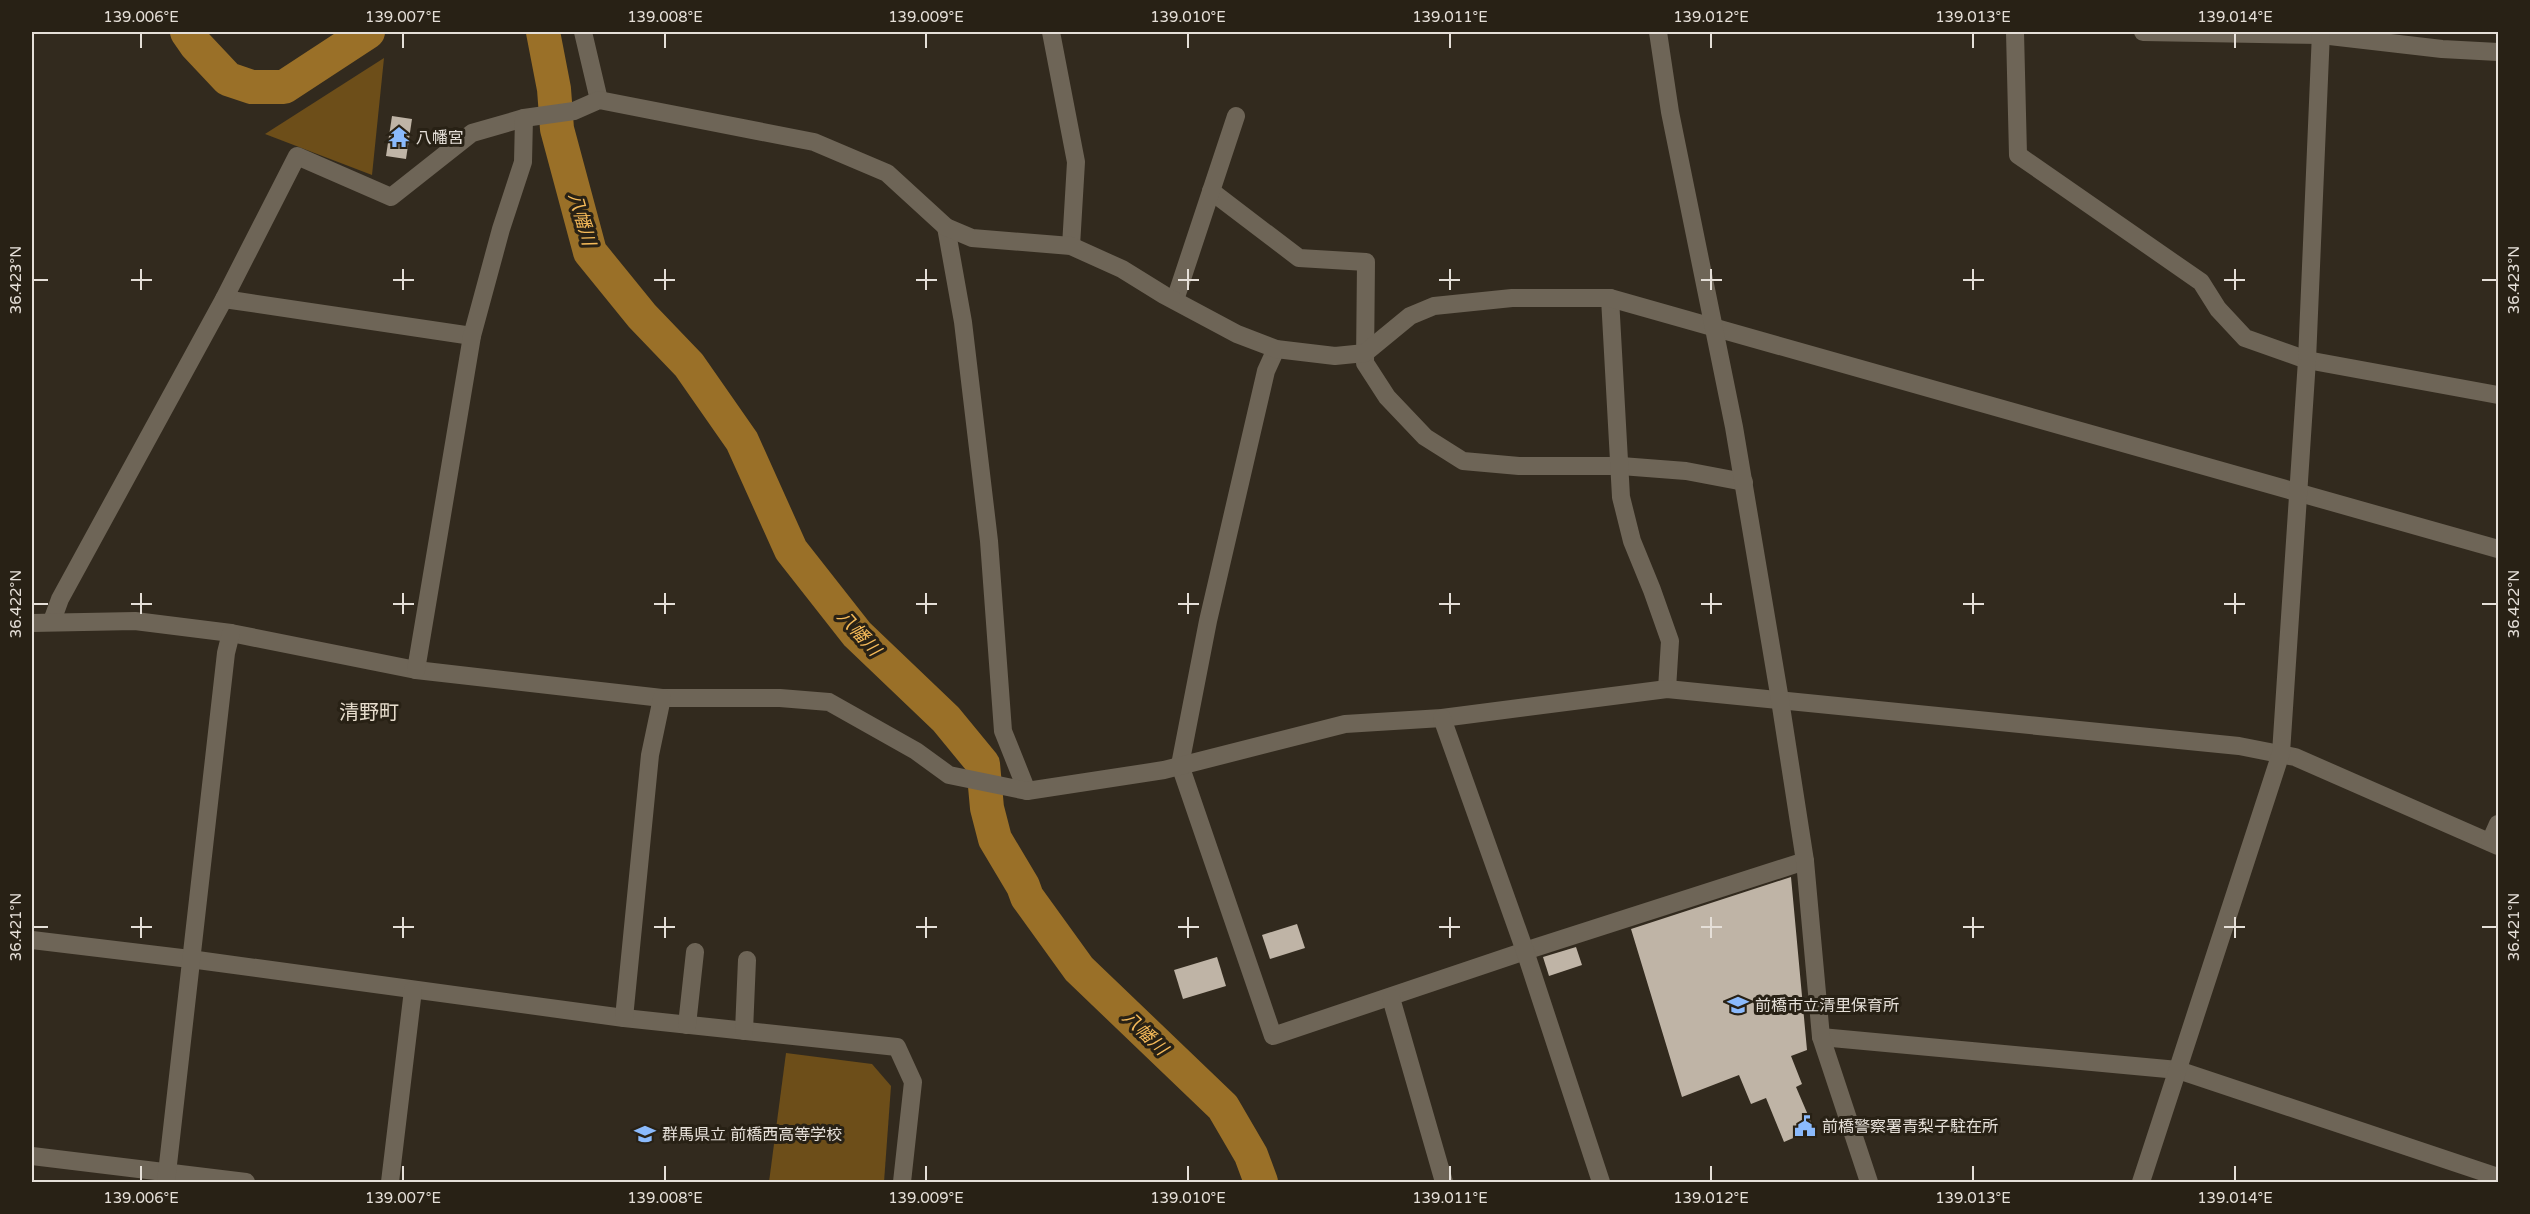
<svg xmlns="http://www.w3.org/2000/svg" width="2530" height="1214" font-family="'Varela Round','Noto Sans JP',sans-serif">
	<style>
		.green { fill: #6d4e19 }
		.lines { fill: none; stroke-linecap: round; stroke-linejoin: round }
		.river { stroke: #9a7028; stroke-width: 34 }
		.building { fill: #bfb4a6 }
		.street { stroke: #6e6557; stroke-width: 18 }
		.secondary { stroke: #6e6557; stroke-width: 18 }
		.ticks { fill: none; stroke: #e5dfd8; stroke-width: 2 }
		.labels { text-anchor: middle; stroke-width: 6; stroke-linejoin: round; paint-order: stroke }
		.poi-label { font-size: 16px; fill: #e5dfd8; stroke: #282115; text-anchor: start }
		.water-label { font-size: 18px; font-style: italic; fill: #f5ba59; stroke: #282115 }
		.quarter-label { font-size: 20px; fill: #e7ddcd; stroke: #282115 }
		.neatline { fill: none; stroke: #e5dfd8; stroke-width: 2 }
		.ticks-label { font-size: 15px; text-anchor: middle; fill: #e5dfd8 }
	</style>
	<rect width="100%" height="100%" fill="#322a1e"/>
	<g class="green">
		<polygon points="384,58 372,175 265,134"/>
		<polygon points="786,1053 872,1064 891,1086 884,1182 769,1182"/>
	</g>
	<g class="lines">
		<g class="river">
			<polyline points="187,32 196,45 228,79 252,87 284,87 368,32"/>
			<polyline points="543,32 554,89 557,129 590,252 642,316 689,365 742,441 791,550 857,634 946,719 983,764 987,808 995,839 1023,886 1027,897 1079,969 1223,1107 1251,1155 1261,1182"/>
		</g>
	</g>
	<g class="building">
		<polygon points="392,116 412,119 406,159 386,156"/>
		<polygon points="1791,877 1807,1050 1791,1056 1802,1084 1796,1087 1814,1129 1784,1142 1766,1098 1751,1104 1739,1075 1682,1097 1631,929"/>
		<polygon points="1297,924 1305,948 1270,959 1262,935"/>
		<polygon points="1576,947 1582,965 1549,976 1543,957"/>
		<polygon points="1217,957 1226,986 1183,999 1174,970"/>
	</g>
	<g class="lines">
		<g class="street">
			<polyline points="583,32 599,100"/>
			<polyline points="1051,32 1076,162 1071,246"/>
			<polyline points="2015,32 2018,155 2201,282 2218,309 2245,338 2307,360 2498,395"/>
			<polyline points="2143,32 2321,35 2442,49 2498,52"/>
			<polyline points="1211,191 1299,258 1366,262 1365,363 1387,397 1425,437 1463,461 1519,466 1621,466 1686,471 1744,482"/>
			<polyline points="946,227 963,322 989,541 1003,731 1027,791"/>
			<polyline points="1610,298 1621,497 1632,541 1652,590 1670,641 1667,689"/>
			<polyline points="224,299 472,336"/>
			<polyline points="1175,300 1236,116"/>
			<polyline points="1276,349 1266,371 1208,621 1180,765 1273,1036 1525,951 1805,861"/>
			<polyline points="52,621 60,599 224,299 297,156 391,197 472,133 524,118"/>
			<polyline points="32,623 135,621 231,633 416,670 662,698 780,698 829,702 916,751 949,775 1027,791 1164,770 1345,724 1442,718 1667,689 2239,746 2295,757 2498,846"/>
			<polyline points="416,670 472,336 501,229 523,162 524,118 574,111 599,100 814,142 887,173 946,227 972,238 1071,246 1122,269 1164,295 1237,334 1276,349 1335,356 1365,353 1410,316 1434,306 1512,298 1610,298 2498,549"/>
			<polyline points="1442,718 1525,951 1601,1182"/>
			<polyline points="2490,842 2498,824"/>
			<polyline points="32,940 190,959 624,1018 897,1047 913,1082 902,1182"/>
			<polyline points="1391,998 1444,1182"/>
			<polyline points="624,1018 650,755 662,698"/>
			<polyline points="687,1025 695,952"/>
			<polyline points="744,1031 747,960"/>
			<polyline points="1821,1037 2178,1070 2498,1177"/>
			<polyline points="32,1156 246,1182"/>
			<polyline points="166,1182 226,653 231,633"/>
			<polyline points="390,1182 413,990"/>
			<polyline points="2141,1182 2281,753 2307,360 2321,32"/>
		</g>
		<polyline class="secondary" points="1658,32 1670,112 1734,427 1780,700 1805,861 1821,1037 1869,1182"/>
	</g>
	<path class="ticks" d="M141 33V48M403 33V48M665 33V48M926 33V48M1188 33V48M1450 33V48M1711 33V48M1973 33V48M2235 33V48M141 269V290M403 269V290M665 269V290M926 269V290M1188 269V290M1450 269V290M1711 269V290M1973 269V290M2235 269V290M33 280H48M131 280H152M393 280H414M654 280H675M916 280H937M1178 280H1199M1439 280H1460M1701 280H1722M1963 280H1984M2224 280H2245M2482 280H2497M141 593V614M403 593V614M665 593V614M926 593V614M1188 593V614M1450 593V614M1711 593V614M1973 593V614M2235 593V614M33 604H48M131 604H152M393 604H414M654 604H675M916 604H937M1178 604H1199M1439 604H1460M1701 604H1722M1963 604H1984M2224 604H2245M2482 604H2497M141 917V938M403 917V938M665 917V938M926 917V938M1188 917V938M1450 917V938M1711 917V938M1973 917V938M2235 917V938M33 927H48M131 927H152M393 927H414M654 927H675M916 927H937M1178 927H1199M1439 927H1460M1701 927H1722M1963 927H1984M2224 927H2245M2482 927H2497M141 1166V1181M403 1166V1181M665 1166V1181M926 1166V1181M1188 1166V1181M1450 1166V1181M1711 1166V1181M1973 1166V1181M2235 1166V1181"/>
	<defs>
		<symbol id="temple-bare" viewBox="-9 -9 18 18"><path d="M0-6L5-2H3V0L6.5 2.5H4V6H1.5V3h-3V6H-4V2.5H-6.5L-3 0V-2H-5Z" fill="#8bbafc" stroke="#282115" stroke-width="2.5" paint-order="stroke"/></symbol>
		<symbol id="school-bare" viewBox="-9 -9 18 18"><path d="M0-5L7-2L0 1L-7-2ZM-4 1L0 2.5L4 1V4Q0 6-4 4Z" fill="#8bbafc" stroke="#282115" stroke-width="2.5" paint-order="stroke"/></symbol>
		<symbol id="civic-bare" viewBox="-9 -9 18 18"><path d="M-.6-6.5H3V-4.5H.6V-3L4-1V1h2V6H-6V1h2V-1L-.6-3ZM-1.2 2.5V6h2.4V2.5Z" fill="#8bbafc" stroke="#282115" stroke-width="2.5" paint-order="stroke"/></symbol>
	</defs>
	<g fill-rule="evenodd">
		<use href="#temple-bare" x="384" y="122" width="30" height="30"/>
		<use href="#school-bare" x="1723" y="990" width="30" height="30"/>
		<use href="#civic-bare" x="1790" y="1111" width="30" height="30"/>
		<use href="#school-bare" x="630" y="1119" width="30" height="30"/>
	</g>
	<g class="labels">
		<g class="poi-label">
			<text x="416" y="143">八幡宮</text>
			<text x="1755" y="1011">前橋市立清里保育所</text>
			<text x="1822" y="1132">前橋警察署青梨子駐在所</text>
			<text x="662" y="1140">群馬県立 前橋西高等学校</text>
		</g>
		<g class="water-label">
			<text transform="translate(582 219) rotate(74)" y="6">八幡川</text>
			<text transform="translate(859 633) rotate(48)" y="6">八幡川</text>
			<text transform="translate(1145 1033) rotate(44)" y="6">八幡川</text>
		</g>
		<g class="quarter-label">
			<text x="369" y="719">清野町</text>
		</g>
	</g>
	<rect width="2530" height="1214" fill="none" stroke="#282115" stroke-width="66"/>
	<rect x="33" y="33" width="2464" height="1148" class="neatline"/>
	<g class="ticks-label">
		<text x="141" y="22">139.006°E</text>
		<text x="403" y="22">139.007°E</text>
		<text x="665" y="22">139.008°E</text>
		<text x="926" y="22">139.009°E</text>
		<text x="1188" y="22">139.010°E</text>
		<text x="1450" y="22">139.011°E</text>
		<text x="1711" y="22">139.012°E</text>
		<text x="1973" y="22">139.013°E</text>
		<text x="2235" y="22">139.014°E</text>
		<text transform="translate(16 280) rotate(-90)" y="5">36.423°N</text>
		<text transform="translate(2514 280) rotate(-90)" y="5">36.423°N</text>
		<text transform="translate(16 604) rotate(-90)" y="5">36.422°N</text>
		<text transform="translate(2514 604) rotate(-90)" y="5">36.422°N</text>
		<text transform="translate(16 927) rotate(-90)" y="5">36.421°N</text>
		<text transform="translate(2514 927) rotate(-90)" y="5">36.421°N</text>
		<text x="141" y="1203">139.006°E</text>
		<text x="403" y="1203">139.007°E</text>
		<text x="665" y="1203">139.008°E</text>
		<text x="926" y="1203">139.009°E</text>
		<text x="1188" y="1203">139.010°E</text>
		<text x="1450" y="1203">139.011°E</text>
		<text x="1711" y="1203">139.012°E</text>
		<text x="1973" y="1203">139.013°E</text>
		<text x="2235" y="1203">139.014°E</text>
	</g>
</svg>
